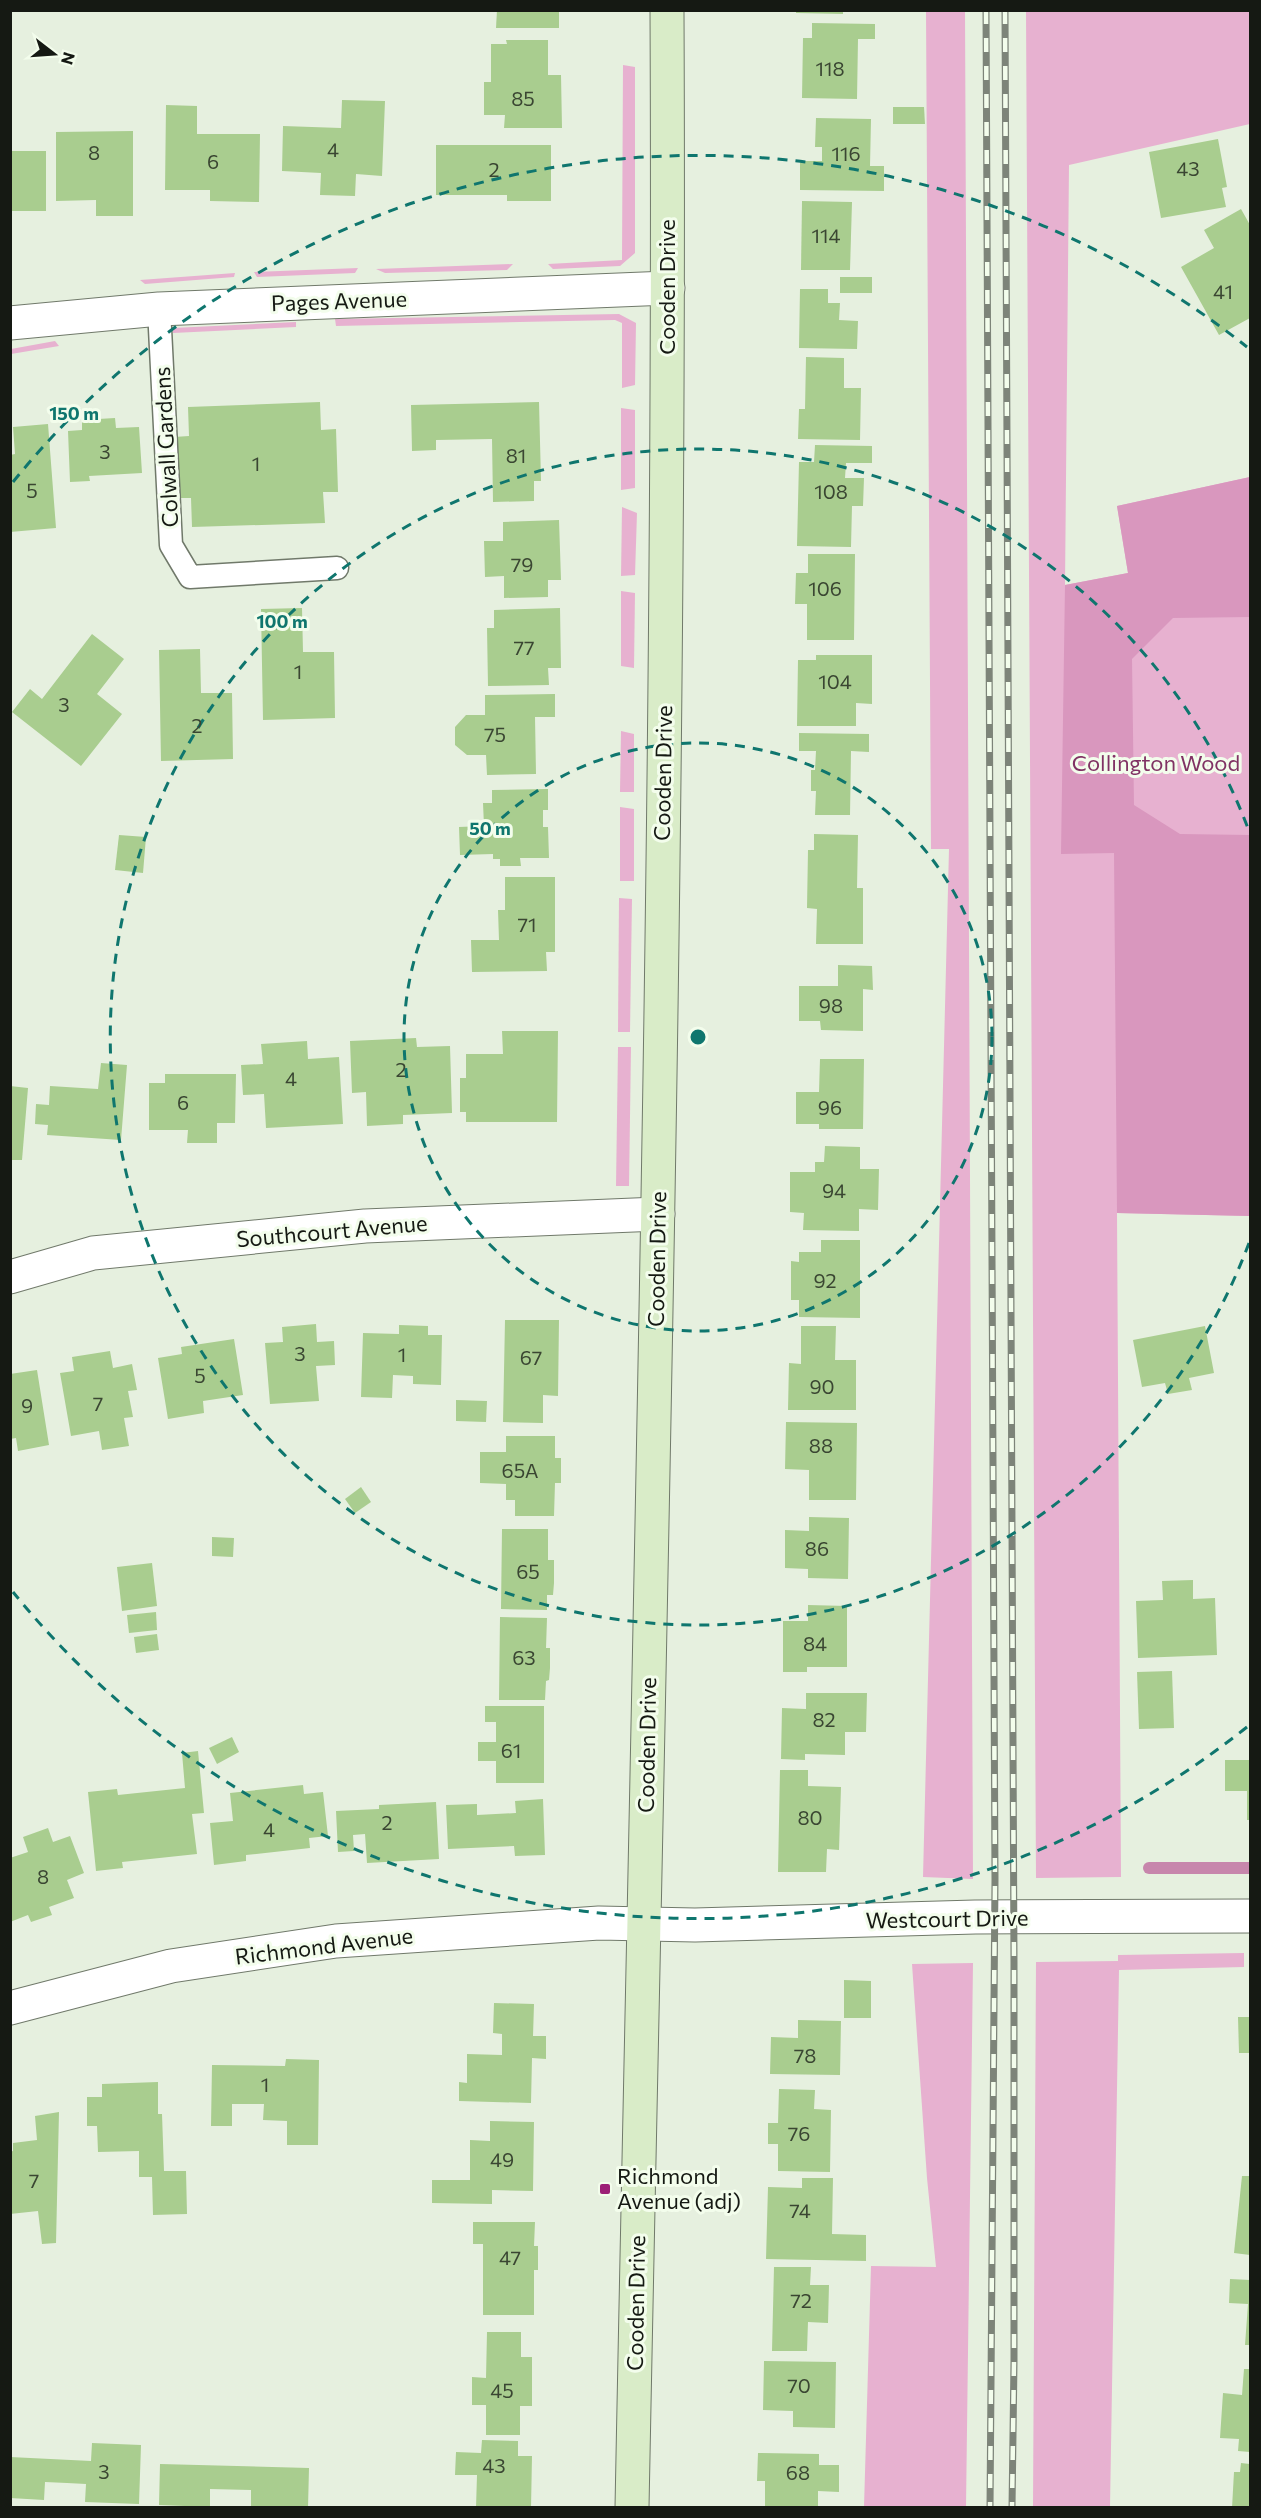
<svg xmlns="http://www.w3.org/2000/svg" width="1261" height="2518" font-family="Commissioner,sans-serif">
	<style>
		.green { fill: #e7b1d0 }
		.forest { fill: #d997be }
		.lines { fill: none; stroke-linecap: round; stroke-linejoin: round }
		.stream { stroke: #c786ac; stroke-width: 12 }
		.building { fill: #a9cd8f }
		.service-casing { stroke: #70796a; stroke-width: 25 }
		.minor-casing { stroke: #70796a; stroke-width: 35 }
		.tertiary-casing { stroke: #70796a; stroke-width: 35 }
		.secondary-casing { stroke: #70796a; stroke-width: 35 }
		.service { stroke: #fff; stroke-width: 22 }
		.minor { stroke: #fff; stroke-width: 33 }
		.tertiary { stroke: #fff; stroke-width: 33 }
		.secondary { stroke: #d9ecc8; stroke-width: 33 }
		.rail-casing { stroke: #7d8479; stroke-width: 7 }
		.rail { stroke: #f3fdec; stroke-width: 4.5; stroke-dasharray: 14; stroke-linecap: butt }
		.ring { fill: none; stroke: #0f766e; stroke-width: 3; stroke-dasharray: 10 8 }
		.poi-dot { fill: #9c1f76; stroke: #f3fdec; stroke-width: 2 }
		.labels { text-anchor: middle; stroke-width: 6; stroke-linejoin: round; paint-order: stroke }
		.number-label { font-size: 20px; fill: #3a4632 }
		.street-label { font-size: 22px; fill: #151913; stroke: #f3fdec }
		.park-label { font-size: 22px; fill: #803264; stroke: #f3fdec }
		.poi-label { font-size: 22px; fill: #151913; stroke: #f3fdec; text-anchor: start }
		.centre { fill: #0f766e; stroke: #f3fdec; stroke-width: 3 }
		.ring-label { font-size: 18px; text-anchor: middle; font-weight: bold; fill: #0f766e; stroke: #f3fdec; stroke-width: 6; stroke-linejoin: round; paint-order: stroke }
	</style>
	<rect width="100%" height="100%" fill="#e6f0df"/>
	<g class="green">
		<polygon points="965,10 973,1879 923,1877 949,849 931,849 926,11"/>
		<polygon points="1026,11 1250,11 1250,124 1069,165 1065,585 1128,573 1117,506 1250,477 1250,1216 1117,1213 1121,1877 1036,1878"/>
		<polygon points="623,65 635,67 635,253 620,266 553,269 548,264 622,260"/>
		<polygon points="513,264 507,270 385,273 376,269"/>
		<polygon points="358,268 355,273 257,277 254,272"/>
		<polygon points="235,273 234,277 145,284 140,280"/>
		<polygon points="619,314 636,323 635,385 622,388 622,323 615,320 336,326 335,319"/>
		<polygon points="296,322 296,327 173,333 173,328"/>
		<polygon points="55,341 59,346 11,354 11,349"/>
		<polygon points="621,408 635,410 635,488 621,490"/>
		<polygon points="622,507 637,513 635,575 621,576"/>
		<polygon points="621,591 635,593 634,668 621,666"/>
		<polygon points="621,731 634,734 634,792 620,792"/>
		<polygon points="620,807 634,809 634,881 620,881"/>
		<polygon points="619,898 632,899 630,1032 618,1032"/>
		<polygon points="618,1047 631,1047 629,1186 616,1186"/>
		<polygon points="1244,1953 1244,1967 1119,1970 1110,2507 1033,2507 1036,1962 1118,1961 1118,1955"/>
		<polygon points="973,1963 966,2507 864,2507 871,2266 936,2267 927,2178 912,1964"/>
	</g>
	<polygon class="forest" points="1250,477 1250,617 1173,618 1132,659 1134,805 1180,834 1250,835 1250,1216 1117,1213 1114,853 1061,854 1065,585 1128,573 1117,506"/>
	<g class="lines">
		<polyline class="stream" points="1149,1868 1250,1868"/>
	</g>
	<g class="building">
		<polygon points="497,10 559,10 559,28 496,28"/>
		<polygon points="796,10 843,10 843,14 796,13"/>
		<polygon points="812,23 875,24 875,39 858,39 857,99 802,98 803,38 812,38"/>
		<polygon points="506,40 548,40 548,75 561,75 562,128 504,128 505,115 484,115 484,82 491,82 491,44 507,44"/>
		<polygon points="342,100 385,101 382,176 356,174 355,196 320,195 321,173 282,171 283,126 341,128"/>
		<polygon points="166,105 197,106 197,134 260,134 259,202 210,201 210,190 165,190"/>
		<polygon points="893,107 924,107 925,124 893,124"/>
		<polygon points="816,118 871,119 870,166 884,166 884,191 800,190 800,161 822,161 822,147 815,147"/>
		<polygon points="133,131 133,216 96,216 96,200 56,201 56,132"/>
		<polygon points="1218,139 1227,187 1222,188 1226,207 1161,218 1149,152"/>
		<polygon points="436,145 551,145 551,201 507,201 507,195 436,195"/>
		<rect x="10" y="151" width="36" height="60"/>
		<polygon points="802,201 852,202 850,270 801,270"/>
		<polygon points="1241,209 1250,225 1250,318 1219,335 1181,267 1214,248 1204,230"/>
		<rect x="840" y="277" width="32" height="16"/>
		<polygon points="800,289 828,289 828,303 840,303 839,320 858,321 857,349 799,348"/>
		<polygon points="806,357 844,358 844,388 861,388 860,440 798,439 799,409 805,409"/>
		<polygon points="320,402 321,430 336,429 338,492 323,492 325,523 192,527 191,498 176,498 174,437 189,436 188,407"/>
		<polygon points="539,402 541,481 534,481 534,501 493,502 492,439 436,440 436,450 412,451 411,405"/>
		<polygon points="115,418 116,428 139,427 142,473 89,476 90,481 70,482 68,431 82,430 82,420"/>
		<polygon points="48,424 56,528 10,532 10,455 15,454 13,427"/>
		<polygon points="815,445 872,446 872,463 846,463 845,478 864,478 863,506 852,506 851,547 797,546 799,462 814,462"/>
		<polygon points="559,520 561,580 548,580 548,597 504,598 504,576 485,577 484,541 503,541 503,522"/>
		<polygon points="808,554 855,554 854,640 807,640 807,604 795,604 796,573 808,573"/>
		<polygon points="302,608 303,652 334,652 335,718 263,720 261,609"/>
		<polygon points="560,608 561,668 548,668 549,685 488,686 487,628 494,628 494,610"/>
		<polygon points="92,634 124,659 97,694 122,714 81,766 12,712 30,689 42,699"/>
		<polygon points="200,649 201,693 232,693 233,759 161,761 159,650"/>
		<polygon points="816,655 872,655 872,704 856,703 856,726 797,726 798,660 816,660"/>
		<polygon points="555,694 555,717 535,717 536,774 487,775 486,755 467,755 455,745 455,727 466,715 485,715 485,695"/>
		<polygon points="799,733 869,734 869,752 851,751 850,815 815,815 816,791 811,791 811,770 815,770 816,751 799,751"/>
		<polygon points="548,789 548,810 543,810 543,827 548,827 549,858 520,858 521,866 500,866 500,859 493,859 493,854 460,855 459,827 484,826 483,803 492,803 492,790"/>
		<polygon points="814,834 858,835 857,888 863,888 863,944 816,944 817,909 807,908 808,850 814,850"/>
		<polygon points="119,835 146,837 143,873 115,870"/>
		<polygon points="505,877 555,877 555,952 546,952 547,971 472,972 471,940 499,940 498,910 505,910"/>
		<polygon points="838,965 872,966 873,990 863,989 863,1031 821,1030 820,1021 799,1021 799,986 838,986"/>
		<polygon points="502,1031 558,1031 557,1122 466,1122 466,1112 460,1112 460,1078 466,1078 466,1054 503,1054"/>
		<polygon points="416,1038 417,1047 450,1046 452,1113 403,1115 403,1124 367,1126 366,1092 352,1093 350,1041"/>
		<polygon points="307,1041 308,1059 339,1057 343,1124 266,1128 264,1094 243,1095 241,1065 263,1064 261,1044"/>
		<polygon points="820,1059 864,1059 863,1129 819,1129 819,1124 796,1124 796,1092 819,1092"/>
		<polygon points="101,1063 127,1065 121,1140 47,1135 48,1125 35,1124 36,1104 49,1105 50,1086 98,1089"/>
		<polygon points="165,1074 236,1074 235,1123 217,1123 217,1143 187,1143 188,1130 149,1130 149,1083 165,1083"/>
		<polygon points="10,1086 28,1088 22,1160 10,1160"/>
		<polygon points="825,1146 860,1147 860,1169 879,1169 878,1210 859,1209 859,1231 803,1230 804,1213 790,1212 790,1172 815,1172 815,1162 824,1162"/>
		<polygon points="821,1240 860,1240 860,1318 799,1317 799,1300 791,1300 791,1261 799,1262 799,1252 821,1252"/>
		<polygon points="505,1320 559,1320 558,1396 543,1395 543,1423 503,1422"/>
		<polygon points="316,1324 317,1342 334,1341 335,1365 316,1366 319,1401 270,1404 265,1343 283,1342 282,1327"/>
		<polygon points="399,1325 428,1326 428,1335 442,1335 441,1385 413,1384 413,1376 393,1375 392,1398 361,1397 363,1333 399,1334"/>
		<polygon points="801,1326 836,1326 835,1360 856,1360 856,1410 788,1410 789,1363 801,1364"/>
		<polygon points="1205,1326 1214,1373 1189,1378 1192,1390 1168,1394 1165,1383 1142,1387 1133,1340"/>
		<polygon points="234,1339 243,1395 203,1401 204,1413 168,1419 158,1358 182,1354 181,1347"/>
		<polygon points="110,1351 113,1368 132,1364 137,1390 128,1391 133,1417 124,1418 129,1446 102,1450 99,1431 71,1436 60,1373 74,1371 72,1357"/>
		<polygon points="37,1370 49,1445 18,1451 16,1438 10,1439 10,1374"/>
		<polygon points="456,1400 487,1401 486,1422 456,1421"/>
		<polygon points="786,1422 857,1423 856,1500 809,1500 809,1470 785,1469"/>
		<polygon points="506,1436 555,1436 555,1458 561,1458 561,1483 555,1483 554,1516 515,1516 515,1500 506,1500 506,1484 480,1483 480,1452 506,1452"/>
		<polygon points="361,1487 371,1502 355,1513 345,1499"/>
		<polygon points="809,1517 849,1518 848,1579 808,1578 808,1569 785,1568 785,1530 809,1531"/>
		<polygon points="502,1529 548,1529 548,1560 554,1560 554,1583 553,1595 547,1595 547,1610 501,1609"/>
		<polygon points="212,1537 234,1538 233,1557 212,1556"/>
		<polygon points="152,1563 157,1606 122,1611 117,1567"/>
		<polygon points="1193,1580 1193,1599 1215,1598 1217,1655 1138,1658 1136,1601 1163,1600 1162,1581"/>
		<polygon points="808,1605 847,1606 847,1667 807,1667 807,1672 783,1672 783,1621 808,1621"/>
		<polygon points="156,1612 157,1630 129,1633 127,1615"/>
		<polygon points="500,1617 547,1618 546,1648 550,1648 550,1668 549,1680 546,1681 545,1700 499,1700"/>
		<polygon points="157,1634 159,1650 136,1653 134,1637"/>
		<polygon points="1172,1671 1174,1728 1139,1729 1137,1672"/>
		<polygon points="806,1693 867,1693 866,1732 845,1732 845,1755 805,1754 805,1760 781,1759 782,1708 806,1709"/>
		<polygon points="485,1706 544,1706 544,1783 496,1783 496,1761 478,1761 478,1742 496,1742 496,1722 485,1722"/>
		<polygon points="232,1737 239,1752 217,1764 209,1748"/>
		<polygon points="198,1751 204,1813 192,1814 197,1854 122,1862 123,1868 96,1871 88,1792 117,1789 118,1795 185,1788 182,1753"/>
		<polygon points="1225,1760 1250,1760 1250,1820 1247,1820 1247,1791 1225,1791"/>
		<polygon points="780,1770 808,1770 808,1786 841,1787 839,1850 827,1849 826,1872 778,1872"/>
		<polygon points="303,1785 304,1794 323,1792 328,1836 309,1838 310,1848 246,1855 246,1861 214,1865 210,1823 233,1821 230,1793"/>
		<polygon points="543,1799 545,1855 515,1856 514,1846 448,1849 446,1805 477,1804 477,1815 516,1813 515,1801"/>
		<polygon points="436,1802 439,1859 367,1863 365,1834 353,1835 354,1851 338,1852 336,1811 379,1809 379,1805"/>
		<polygon points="48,1828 53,1842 70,1836 84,1873 67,1880 74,1898 49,1907 52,1915 31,1922 28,1915 10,1922 10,1858 28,1852 23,1837"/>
		<polygon points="844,1980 871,1981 871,2018 844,2018"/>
		<polygon points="494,2003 534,2004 533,2036 546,2036 546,2059 532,2058 531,2103 459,2101 459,2082 467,2083 467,2054 502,2055 502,2034 493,2033"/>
		<polygon points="1238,2017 1250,2017 1250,2053 1239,2053"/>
		<polygon points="798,2020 841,2021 840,2075 770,2074 771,2037 798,2038"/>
		<polygon points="286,2059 319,2060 318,2145 287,2145 287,2121 263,2120 264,2104 232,2104 232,2126 211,2126 212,2065 285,2066"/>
		<polygon points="158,2082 158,2114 162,2114 164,2171 186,2171 187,2214 153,2215 152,2177 139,2177 139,2151 98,2152 97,2126 87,2126 87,2097 102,2097 102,2084"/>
		<polygon points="779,2089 815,2090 814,2109 831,2110 830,2172 778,2171 778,2144 768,2144 768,2123 778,2123"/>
		<polygon points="59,2112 56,2243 42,2244 38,2211 10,2214 10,2152 13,2151 13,2143 37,2140 35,2116"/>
		<polygon points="490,2121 534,2122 533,2191 492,2190 492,2204 432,2203 432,2180 470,2180 470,2140 490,2141"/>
		<polygon points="1242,2176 1250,2176 1250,2255 1234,2253"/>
		<polygon points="802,2178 833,2178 832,2234 866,2235 866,2261 766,2259 768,2187 802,2188"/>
		<polygon points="473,2222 535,2222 534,2246 538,2246 538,2270 534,2270 534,2315 483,2315 483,2244 473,2244"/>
		<polygon points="774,2267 811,2267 810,2285 829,2285 828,2323 808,2322 807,2351 772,2351"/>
		<polygon points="1230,2279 1250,2280 1250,2345 1245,2345 1248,2304 1229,2303"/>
		<polygon points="487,2332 521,2332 521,2357 532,2357 532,2406 520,2406 520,2435 486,2435 486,2405 472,2405 472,2377 486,2378"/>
		<polygon points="764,2361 836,2362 835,2428 793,2427 793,2411 763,2410"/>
		<polygon points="1244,2369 1250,2369 1250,2452 1238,2451 1239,2439 1220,2438 1223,2393 1242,2395"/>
		<polygon points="482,2440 518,2441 518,2456 532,2456 531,2508 476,2508 477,2475 455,2475 456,2452 481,2453"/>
		<polygon points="92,2443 141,2445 139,2504 85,2502 86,2484 67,2483 45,2482 44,2500 10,2498 10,2457 91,2461"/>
		<polygon points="758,2453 819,2454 819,2465 839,2465 839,2492 818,2491 818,2508 765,2508 765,2481 757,2481"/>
		<polygon points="1241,2463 1250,2464 1250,2508 1232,2508 1234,2472 1240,2472"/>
		<polygon points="160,2464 309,2468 308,2508 251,2508 251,2490 210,2489 210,2507 159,2505"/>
	</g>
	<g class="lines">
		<defs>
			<polyline id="service" points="159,309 171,545 190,577 337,568"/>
			<g id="minor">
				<polyline points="10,323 159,309 668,288"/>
				<polyline points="10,1277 93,1253 365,1226 658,1214"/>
			</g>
			<polyline id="tertiary" points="10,2008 171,1966 336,1941 599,1923 695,1925 975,1917 1250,1916"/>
			<path id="secondary" d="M632 2508C648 1675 671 843 667 10"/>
		</defs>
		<use href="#service" class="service-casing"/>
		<use href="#minor" class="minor-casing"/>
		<use href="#tertiary" class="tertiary-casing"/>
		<use href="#secondary" class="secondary-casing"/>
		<use href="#service" class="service"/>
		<use href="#minor" class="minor"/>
		<use href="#tertiary" class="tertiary"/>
		<use href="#secondary" class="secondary"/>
		<defs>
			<g id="rail">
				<polyline points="986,10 995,1879 990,2508"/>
				<polyline points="1005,10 1014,1962 1014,2361 1012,2508"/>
			</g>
		</defs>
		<use href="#rail" class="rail-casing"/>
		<use href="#rail" class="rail"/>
	</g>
	<g class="ring">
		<circle cx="698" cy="1037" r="294"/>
		<path d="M1249 1243A588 588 0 1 1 1249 831"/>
		<path d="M1247 1727A882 882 0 0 1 13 1592M13 482A882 882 0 0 1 1247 347"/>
	</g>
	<rect class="poi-dot" x="599" y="2183" width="12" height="12" rx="3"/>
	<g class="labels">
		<g class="number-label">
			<text x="830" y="76">118</text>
			<text x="523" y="106">85</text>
			<text x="333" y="157">4</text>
			<text x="94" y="160">8</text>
			<text x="846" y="161">116</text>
			<text x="213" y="169">6</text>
			<text x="1188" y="176">43</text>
			<text x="494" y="177">2</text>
			<text x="826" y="243">114</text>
			<text x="1223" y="299">41</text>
			<text x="105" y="459">3</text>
			<text x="516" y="463">81</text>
			<text x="256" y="471">1</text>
			<text x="32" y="498">5</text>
			<text x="831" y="499">108</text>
			<text x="522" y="572">79</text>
			<text x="825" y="596">106</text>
			<text x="524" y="655">77</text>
			<text x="298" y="679">1</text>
			<text x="835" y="689">104</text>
			<text x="64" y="712">3</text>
			<text x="197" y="733">2</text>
			<text x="495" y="742">75</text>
			<text x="527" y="932">71</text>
			<text x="831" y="1013">98</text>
			<text x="401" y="1077">2</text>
			<text x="291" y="1086">4</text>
			<text x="183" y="1110">6</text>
			<text x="830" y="1115">96</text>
			<text x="834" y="1198">94</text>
			<text x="825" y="1288">92</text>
			<text x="300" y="1361">3</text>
			<text x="402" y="1362">1</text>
			<text x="531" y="1365">67</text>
			<text x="200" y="1383">5</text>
			<text x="822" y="1394">90</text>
			<text x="98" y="1411">7</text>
			<text x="27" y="1413">9</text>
			<text x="821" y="1453">88</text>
			<text x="520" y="1478">65A</text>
			<text x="817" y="1556">86</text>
			<text x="528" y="1579">65</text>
			<text x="815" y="1651">84</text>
			<text x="524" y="1665">63</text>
			<text x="824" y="1727">82</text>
			<text x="511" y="1758">61</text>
			<text x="810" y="1825">80</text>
			<text x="387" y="1830">2</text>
			<text x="269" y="1837">4</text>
			<text x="43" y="1884">8</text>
			<text x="805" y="2063">78</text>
			<text x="265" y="2092">1</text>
			<text x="799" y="2141">76</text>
			<text x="502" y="2167">49</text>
			<text x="34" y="2188">7</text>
			<text x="800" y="2218">74</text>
			<text x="510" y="2265">47</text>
			<text x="801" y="2308">72</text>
			<text x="799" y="2393">70</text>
			<text x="502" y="2398">45</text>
			<text x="494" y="2473">43</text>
			<text x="104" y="2479">3</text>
			<text x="798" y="2480">68</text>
		</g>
		<g class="street-label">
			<text transform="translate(667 287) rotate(-90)" y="8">Cooden Drive</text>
			<text transform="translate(339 301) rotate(-2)" y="8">Pages Avenue</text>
			<text transform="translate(166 447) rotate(-93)" y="8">Colwall Gardens</text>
			<text transform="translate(663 773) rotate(-89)" y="8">Cooden Drive</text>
			<text transform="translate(332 1231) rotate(-5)" y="8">Southcourt Avenue</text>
			<text transform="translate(657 1259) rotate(-89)" y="8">Cooden Drive</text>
			<text transform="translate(647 1745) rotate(-89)" y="8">Cooden Drive</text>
			<text transform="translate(947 1919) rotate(-1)" y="8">Westcourt Drive</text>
			<text transform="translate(324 1946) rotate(-7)" y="8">Richmond Avenue</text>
			<text transform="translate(636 2303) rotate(-89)" y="8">Cooden Drive</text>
		</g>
		<g class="park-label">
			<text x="1156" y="771">Collington Wood</text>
		</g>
		<g class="poi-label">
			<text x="617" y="2184">Richmond<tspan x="617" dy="25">Avenue (adj)</tspan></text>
		</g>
	</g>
	<circle cx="698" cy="1037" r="9" class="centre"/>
	<g class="ring-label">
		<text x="74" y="420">150 m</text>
		<text x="282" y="628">100 m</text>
		<text x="490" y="835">50 m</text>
	</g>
	<rect width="1261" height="2518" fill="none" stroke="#151913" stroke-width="24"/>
	<g transform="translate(54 54) rotate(107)" stroke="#f3fdec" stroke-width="4.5" paint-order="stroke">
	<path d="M0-4.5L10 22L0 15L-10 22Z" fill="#151913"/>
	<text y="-9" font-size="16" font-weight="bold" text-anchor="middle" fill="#151913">N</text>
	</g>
</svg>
